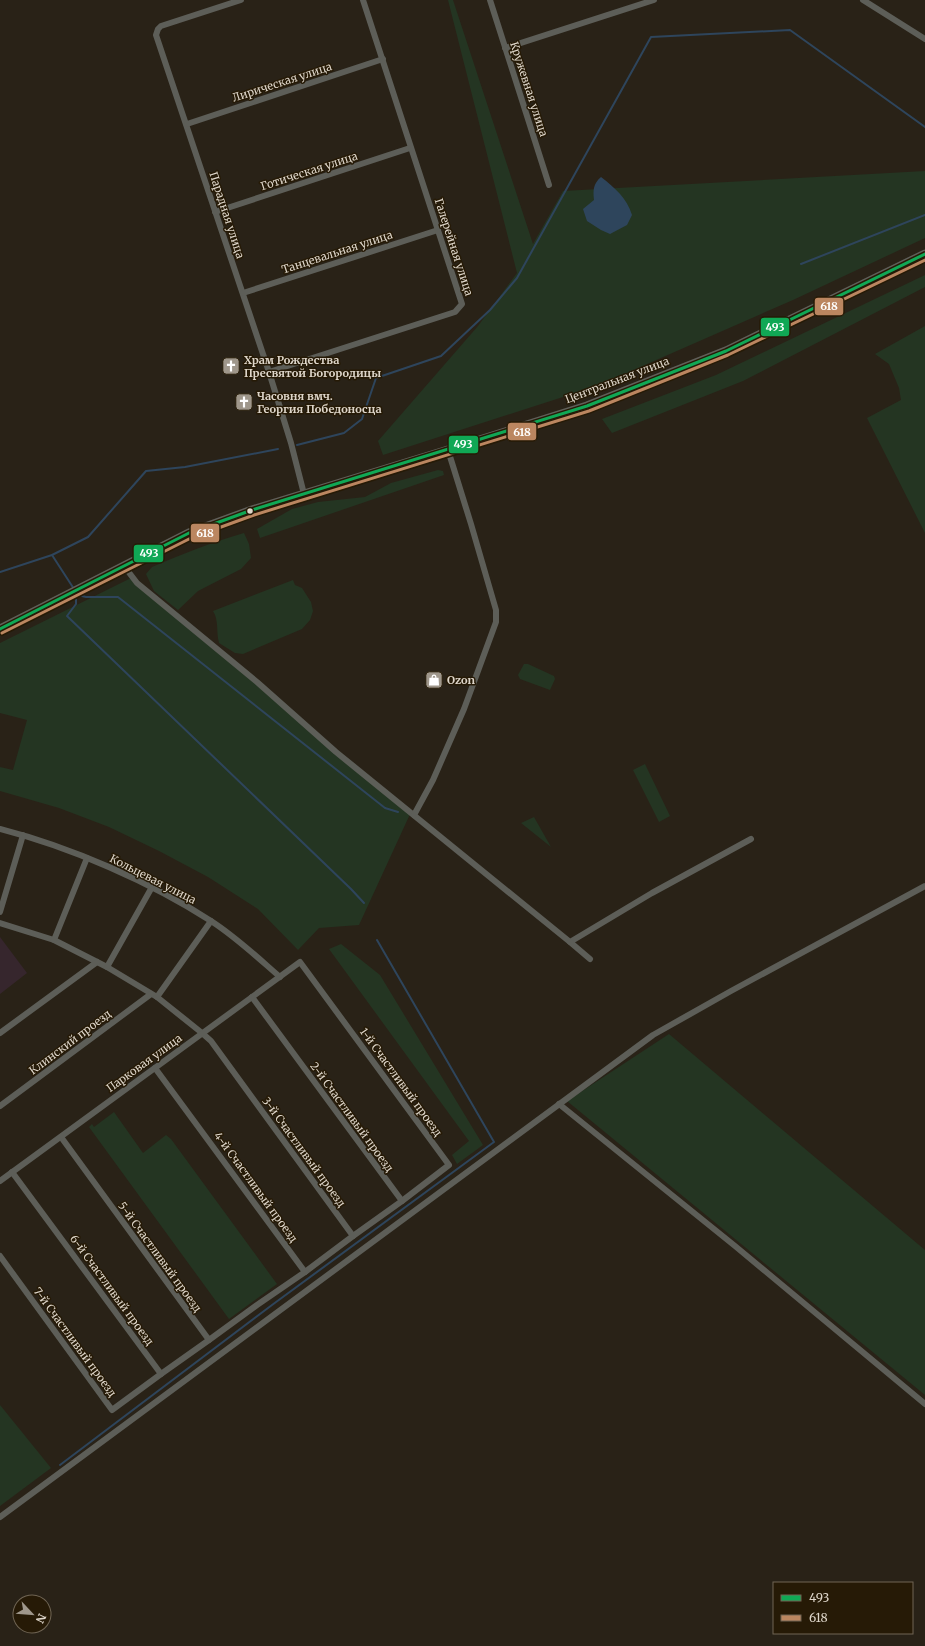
<svg xmlns="http://www.w3.org/2000/svg" width="925" height="1646" font-family="Merriweather,serif">
	<style>
		.education { fill: #36262d }
		.green { fill: #243522 }
		.water { fill: #2e455c }
		.lines { fill: none; stroke-linecap: round; stroke-linejoin: round }
		.stream { stroke: #2e455c; stroke-width: 2 }
		.minor { stroke: #5d5e58; stroke-width: 6 }
		.secondary { stroke: #605f59; stroke-width: 9 }
		.bus-1-casing { stroke: #261a06; stroke-width: 6 }
		.bus-2-casing { stroke: #261a06; stroke-width: 6 }
		.bus-1 { stroke: #10a855; stroke-width: 3 }
		.bus-2 { stroke: #bb8660; stroke-width: 3 }
		.bus-dot { fill: #ded6ca; stroke: #261a06; stroke-width: 1.5 }
		.labels { text-anchor: middle; stroke-width: 3; stroke-linejoin: round; paint-order: stroke }
		.street-label { font-size: 11px; fill: #ded6ca; stroke: #261a06 }
		.poi-label { font-size: 11px; font-weight: bold; fill: #ded6ca; stroke: #261a06; text-anchor: start }
		.line-badge { stroke: #261a06; stroke-width: 1.5 }
		.badge-label { font-size: 11px; text-anchor: middle; font-weight: bold; fill: #fff }
	</style>
	<rect width="100%" height="100%" fill="#292217"/>
	<polygon class="education" points="0,937 27,973 0,994"/>
	<g class="green">
		<polygon points="448,0 453,0 533,244 563,191 925,171 925,238 793,300 597,386 383,455 378,441 478,326 517,273"/>
		<polygon points="925,275 925,287 743,381 612,433 602,419 716,375"/>
		<polygon points="925,326 925,533 867,418 901,400 899,388 889,364 875,354"/>
		<polygon points="438,470 443,471 444,475 260,538 257,529 292,509 318,502 365,497 391,483"/>
		<path d="M244 533 249 544 251 558 241 569 198 591 178 610 154 591 146 574 152 567C182 554 213 542 244 533Z"/>
		<polygon points="131,578 411,812 359,925 319,928 298,950 258,909 208,877 159,851 109,827 59,808 0,791 0,767 13,770 27,720 0,713 0,643"/>
		<path d="M293 580 295 585 302 588 311 602 313 611 310 620 302 629 243 654 235 653 219 643C216 632 219 620 213 611Z"/>
		<polygon points="524,664 528,664 554,676 555,679 550,690 520,679 518,675"/>
		<polygon points="645,764 670,816 659,822 633,770"/>
		<polygon points="534,817 551,847 521,823"/>
		<polygon points="341,944 380,975 483,1145 457,1164 452,1155 469,1141 329,949"/>
		<polygon points="669,1034 925,1250 925,1395 567,1101"/>
		<polygon points="114,1112 143,1153 166,1135 171,1139 277,1284 229,1319 89,1127 92,1124 94,1127"/>
		<polygon points="0,1405 51,1468 0,1506"/>
	</g>
	<path class="water" d="M601 177C615 188 627 198 632 215L627 225 610 234 601 230 587 221 583 209 594 200C593 190 593 184 601 177Z"/>
	<g class="lines">
		<g class="stream">
			<polyline points="801,264 925,215"/>
			<polyline points="297,445 344,433 362,419 376,378 441,356 490,310 517,278 651,37 790,30 925,127"/>
			<polyline points="52,555 74,589"/>
			<polyline points="0,572 52,555 88,537 146,471 185,467 278,449"/>
			<polyline points="77,592 82,596 86,597 118,597 385,808 398,812"/>
			<polyline points="76,594 76,604 67,616 351,889 364,903"/>
			<polyline points="60,1465 272,1305 494,1142 377,940"/>
		</g>
		<g class="minor">
			<polyline points="241,0 161,26 158,29 156,35 269,372 291,443 304,494"/>
			<polyline points="490,0 549,185"/>
			<polyline points="863,0 925,39"/>
			<polyline points="505,48 654,0"/>
			<polyline points="187,124 383,59"/>
			<polyline points="215,212 410,148"/>
			<polyline points="243,293 438,230"/>
			<polyline points="269,372 455,312 462,304 363,0"/>
			<polyline points="124,566 137,583 257,682 336,752 570,942 652,893 751,839"/>
			<polyline points="414,815 433,780 464,709 496,622 496,610 471,524 448,450"/>
			<path d="M0 829C70 847 151 882 211 921 236 937 257 957 280 977"/>
			<polyline points="0,912 23,835"/>
			<polyline points="0,923 54,940 107,967 157,997 202,1033 211,1041 353,1236 305,1272"/>
			<polyline points="54,940 87,858"/>
			<polyline points="570,942 590,959"/>
			<polyline points="107,967 152,887"/>
			<polyline points="157,997 211,921"/>
			<polyline points="252,997 402,1201 353,1236"/>
			<polyline points="0,1033 97,962"/>
			<polyline points="559,1104 735,1246 925,1404"/>
			<polyline points="0,1106 151,994"/>
			<polyline points="61,1137 209,1340 257,1305 305,1272 155,1068"/>
			<polyline points="12,1172 161,1374 209,1340"/>
			<polyline points="0,1181 300,962 449,1165 402,1201"/>
			<polyline points="0,1256 112,1410 161,1374"/>
			<polyline points="0,1517 653,1035 731,991 925,886"/>
		</g>
		<polyline class="secondary" points="0,629 189,533 252,510 448,450 587,406 726,351 925,254"/>
		<defs>
			<polyline id="bus-1" points="0,629 189,533 252,510 587,406 726,351 925,254"/>
			<polyline id="bus-2" points="2,633 191,538 254,515 589,411 728,355 925,260"/>
		</defs>
		<use href="#bus-1" class="bus-1-casing"/>
		<use href="#bus-2" class="bus-2-casing"/>
		<use href="#bus-1" class="bus-1"/>
		<use href="#bus-2" class="bus-2"/>
	</g>
	<defs>
		<symbol id="church-square" viewBox="-11 -11 22 22"><rect x="-9" y="-9" width="18" height="18" rx="4" fill="#9f978b" stroke="#261a06"/><path d="M-1.2-6h2.4v3.5h3.3v2.4h-3.3V6h-2.4V-.1h-3.3v-2.4h3.3Z" fill="#fff"/></symbol>
		<symbol id="shop-square" viewBox="-11 -11 22 22"><rect x="-9" y="-9" width="18" height="18" rx="4" fill="#9f978b" stroke="#261a06"/><path d="M-5-2.5h2.3a2.7 3.5 0 0 1 5.4 0H5L5.5 6h-11ZM-1.5-2.5h3a1.5 2.3 0 0 0-3 0Z" fill="#fff"/></symbol>
	</defs>
	<g fill-rule="evenodd">
		<use href="#church-square" x="221" y="356" width="20" height="20"/>
		<use href="#church-square" x="234" y="392" width="20" height="20"/>
		<use href="#shop-square" x="424" y="670" width="20" height="20"/>
	</g>
	<circle class="bus-dot" cx="250" cy="511" r="3.5"/>
	<g class="labels">
		<g class="street-label">
			<text transform="translate(282 82) rotate(-18)" y="4">Лирическая улица</text>
			<text transform="translate(529 89) rotate(72)" y="4">Кружевная улица</text>
			<text transform="translate(309 171) rotate(-18)" y="4">Готическая улица</text>
			<text transform="translate(227 215) rotate(72)" y="4">Парадная улица</text>
			<text transform="translate(454 247) rotate(72)" y="4">Галерейная улица</text>
			<text transform="translate(337 252) rotate(-18)" y="4">Танцевальная улица</text>
			<text transform="translate(617 380) rotate(-21)" y="4">Центральная улица</text>
			<text transform="translate(153 879) rotate(27)" y="4">Кольцевая улица</text>
			<text transform="translate(70 1042) rotate(-37)" y="4">Клинский проезд</text>
			<text transform="translate(144 1063) rotate(-36)" y="4">Парковая улица</text>
			<text transform="translate(401 1082) rotate(54)" y="4">1-й Счастливый проезд</text>
			<text transform="translate(352 1117) rotate(54)" y="4">2-й Счастливый проезд</text>
			<text transform="translate(304 1152) rotate(54)" y="4">3-й Счастливый проезд</text>
			<text transform="translate(256 1187) rotate(54)" y="4">4-й Счастливый проезд</text>
			<text transform="translate(160 1257) rotate(54)" y="4">5-й Счастливый проезд</text>
			<text transform="translate(112 1290) rotate(54)" y="4">6-й Счастливый проезд</text>
			<text transform="translate(75 1342) rotate(54)" y="4">7-й Счастливый проезд</text>
		</g>
		<g class="poi-label">
			<text x="244" y="364">Храм Рождества<tspan x="244" dy="13">Пресвятой Богородицы</tspan></text>
			<text x="257" y="400">Часовня вмч.<tspan x="257" dy="13">Георгия Победоносца</tspan></text>
			<text x="447" y="684">Ozon</text>
		</g>
	</g>
	<g class="line-badge">
		<rect x="814" y="297" width="30" height="19" rx="4" fill="#bb8660"/>
		<rect x="760" y="317" width="30" height="20" rx="4" fill="#10a855"/>
		<rect x="507" y="422" width="30" height="19" rx="4" fill="#bb8660"/>
		<rect x="448" y="435" width="31" height="19" rx="4" fill="#10a855"/>
		<rect x="190" y="523" width="30" height="20" rx="4" fill="#bb8660"/>
		<rect x="133" y="544" width="31" height="19" rx="4" fill="#10a855"/>
	</g>
	<g class="badge-label">
		<text x="829" y="310">618</text>
		<text x="775" y="331">493</text>
		<text x="522" y="436">618</text>
		<text x="463" y="448">493</text>
		<text x="205" y="537">618</text>
		<text x="149" y="557">493</text>
	</g>
	<rect x="773" y="1582" width="140" height="52" fill="#261a06" stroke="#706554"/>
	<rect x="781" y="1595" width="20" height="6" fill="#10a855" stroke="#706554"/>
	<text x="809" y="1602" font-size="12" fill="#ded6ca">493</text>
	<rect x="781" y="1615" width="20" height="6" fill="#bb8660" stroke="#706554"/>
	<text x="809" y="1622" font-size="12" fill="#ded6ca">618</text>
	<g transform="translate(32 1614) rotate(116)"><circle r="19" fill="#261a06" stroke="#706554"/>
	<path d="M0-3L7 15L0 10L-7 15Z" fill="#9f978b"/>
	<text y="-6" font-size="11" font-weight="bold" text-anchor="middle" fill="#ded6ca">N</text>
	</g>
</svg>
